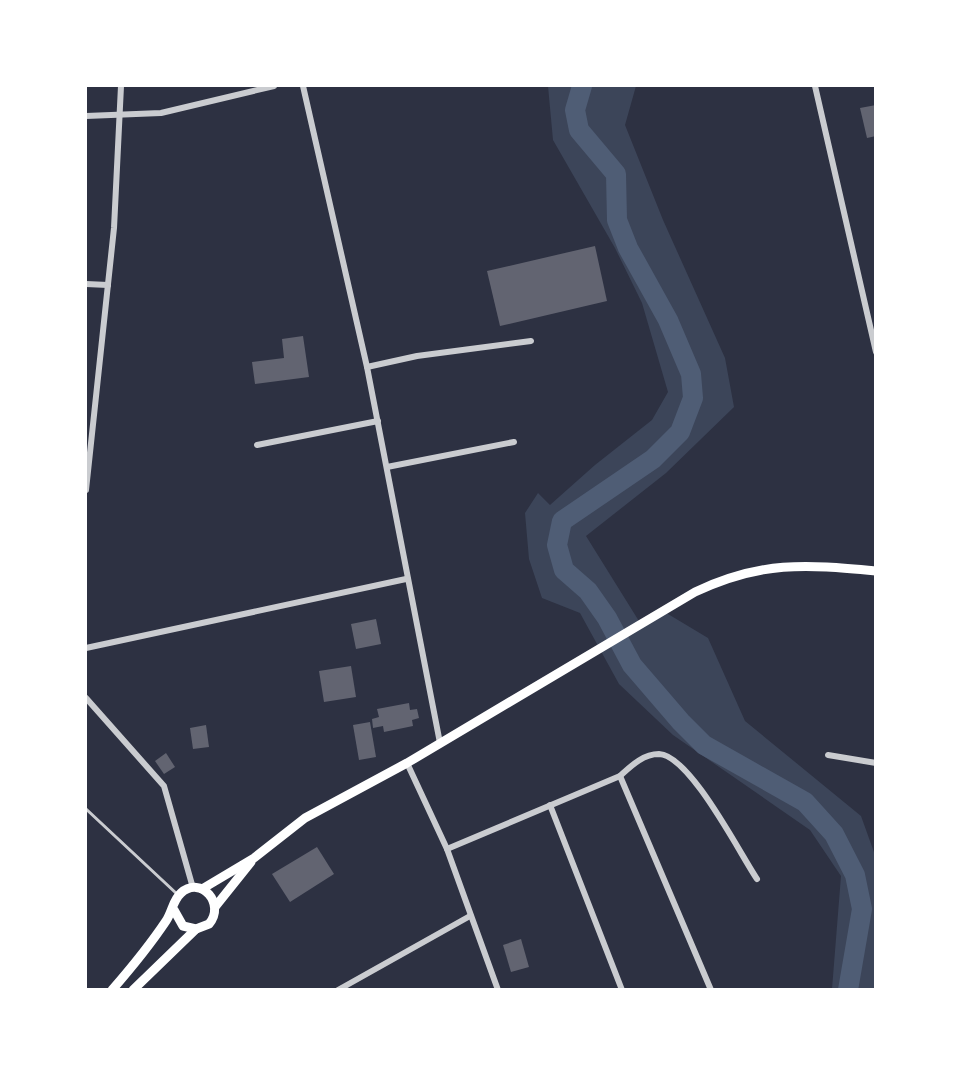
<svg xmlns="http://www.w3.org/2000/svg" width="961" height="1075" font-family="'Public Sans',sans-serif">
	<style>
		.green { fill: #3c4559 }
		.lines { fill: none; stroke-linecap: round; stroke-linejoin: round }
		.river { stroke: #4f5d75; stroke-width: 20 }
		.building { fill: #626471 }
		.service { stroke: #caccd0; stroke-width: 3 }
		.minor { stroke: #caccd0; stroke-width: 6 }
		.primary { stroke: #fff; stroke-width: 9 }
	</style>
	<rect width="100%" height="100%" fill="#2d3142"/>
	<polygon class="green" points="548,86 636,86 625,125 663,220 725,358 734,407 666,473 586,536 642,626 663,611 708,638 745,721 861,816 875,855 875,989 832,989 841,876 810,830 673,735 619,684 580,613 542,598 529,559 525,513 538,493 550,505 595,465 652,420 668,392 642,303 615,248 553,140"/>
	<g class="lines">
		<polyline class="river" points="582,86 575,110 579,130 616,174 617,220 628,248 668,320 691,374 693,398 680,432 653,459 562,521 557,545 564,570 588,591 607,618 632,665 681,722 704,745 805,802 834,834 855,875 862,909 848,990"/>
	</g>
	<g class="building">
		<polygon points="876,105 876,136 867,138 860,108"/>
		<polygon points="595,246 607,301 500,326 487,271"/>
		<polygon points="303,336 309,377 255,384 252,362 284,358 282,339"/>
		<polygon points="376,619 381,644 356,649 351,624"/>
		<polygon points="351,666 356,697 324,702 319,671"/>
		<polygon points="409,703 410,710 417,709 419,718 412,720 413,726 384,732 383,726 373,728 372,719 379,717 377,709"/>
		<polygon points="370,722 376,757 359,760 353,725"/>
		<polygon points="206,725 209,747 193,749 190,728"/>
		<polygon points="166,753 175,767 164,774 155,761"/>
		<polygon points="317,847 334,874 290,902 272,874"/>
		<polygon points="521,939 529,967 511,972 503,945"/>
	</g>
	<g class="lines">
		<polyline class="service" points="86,809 177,894"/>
		<g class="minor">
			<polyline points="303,86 367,367 440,743"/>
			<polyline points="815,86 876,352"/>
			<polyline points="86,116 161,113 274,86"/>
			<polyline points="86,284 108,285"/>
			<polyline points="367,367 417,356 531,341"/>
			<polyline points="257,445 378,421"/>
			<polyline points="387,467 514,442"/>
			<polyline points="86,490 114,228 121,86"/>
			<polyline points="86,648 406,579"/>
			<polyline points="86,698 164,786 193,888"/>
			<polyline points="828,755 876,763"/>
			<polyline points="407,763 447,849 498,990"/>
			<polyline points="620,776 711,990"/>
			<polyline points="550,805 622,990"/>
			<path d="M447 849 620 776C631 766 643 754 659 754 690 755 740 854 757 879"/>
			<polyline points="338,990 470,916"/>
		</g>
		<g class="primary">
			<path d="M202 889 254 858 305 818 407 763 695 592C761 561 804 564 876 571"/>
			<polyline points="215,907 251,862"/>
			<path d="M112 990C132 967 150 945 166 921 172 912 173 900 181 893 201 875 226 904 209 924L196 929 183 926 174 910"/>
			<polyline points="133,990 196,929"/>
		</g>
	</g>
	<rect width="961" height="1075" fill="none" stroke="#ffffff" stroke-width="174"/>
</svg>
